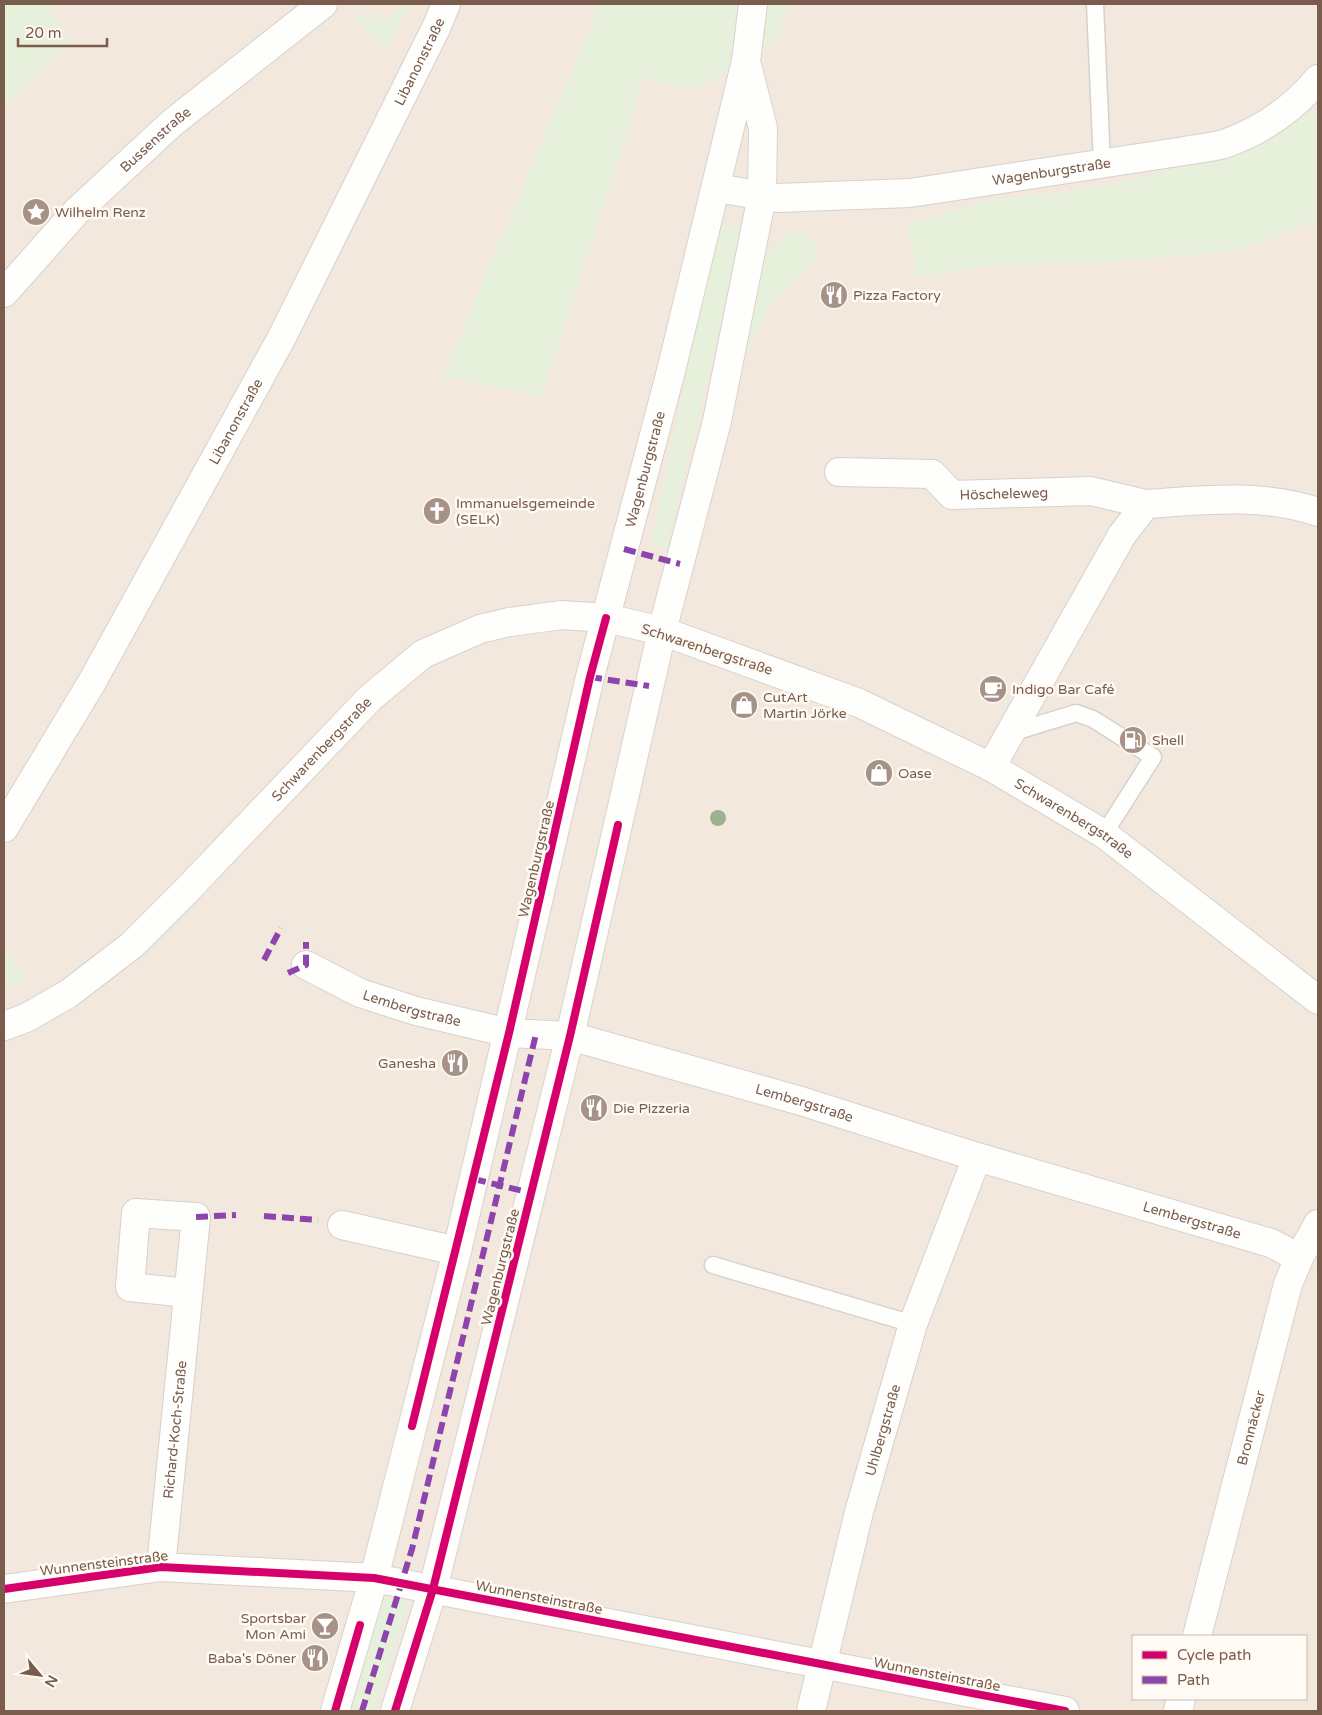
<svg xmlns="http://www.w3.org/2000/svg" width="1322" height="1715" font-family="'Varela Round',sans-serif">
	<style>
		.residential { fill: #f2e8de; fill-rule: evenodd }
		.green { fill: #e7f0db }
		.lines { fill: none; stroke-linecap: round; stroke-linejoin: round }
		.service-casing { stroke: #d7d1cb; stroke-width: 19 }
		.minor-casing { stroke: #d7d1cb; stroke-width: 30 }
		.tertiary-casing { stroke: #d7d1cb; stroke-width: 30 }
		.secondary-casing { stroke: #d9d2cb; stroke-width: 30 }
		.service { stroke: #fefefd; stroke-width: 16 }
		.minor { stroke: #fefefd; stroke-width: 28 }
		.tertiary { stroke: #fefefd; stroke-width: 28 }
		.secondary { stroke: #fefefd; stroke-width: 28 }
		.quiet { stroke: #8e44ad; stroke-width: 6; stroke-dasharray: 12 6; stroke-linecap: butt }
		.cycleway-casing { stroke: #fffaf3; stroke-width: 11 }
		.cycleway { stroke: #d6006c; stroke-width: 8 }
		.tree { fill: #9eb190 }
		.labels { text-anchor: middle; stroke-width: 5; stroke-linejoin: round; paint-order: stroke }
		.street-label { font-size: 14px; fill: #7a5c4d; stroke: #fffaf3 }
		.poi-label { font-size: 14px; fill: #7a5c4d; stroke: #fffaf3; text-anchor: start }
	</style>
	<rect width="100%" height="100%" fill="#f9f5f0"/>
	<path class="residential" d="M4 4H1318V1711H4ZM1133 1636H1306V1699H1133Z"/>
	<g class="green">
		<polygon points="4,4 56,4 50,10 69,42 4,106"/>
		<polygon points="402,4 410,4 388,48 354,19 362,13 369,24 375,19 371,14 375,11 384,22 404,6"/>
		<polygon points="600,4 788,4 777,42 696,90 644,79 542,397 443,376"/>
		<polygon points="1318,108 1318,220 1237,251 1082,264 983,266 917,277 906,225 990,200 1090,189 1243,153"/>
		<path d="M724 224C734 225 740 229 741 240L667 549 651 544 714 240 718 229Z"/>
		<polygon points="795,230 812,240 821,257 785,290 767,310 743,358 764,263 777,241"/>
		<polygon points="4,949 25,980 4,989"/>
		<polygon points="383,1596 409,1602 375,1711 348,1711"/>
	</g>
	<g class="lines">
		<defs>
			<g id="service">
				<polyline points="1095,4 1102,164"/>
				<polyline points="1011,733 1076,713 1093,719 1153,757 1104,834"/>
				<polyline points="713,1265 913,1324"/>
			</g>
			<g id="minor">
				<path id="s1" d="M716 188 777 198 910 193 1178 152C1193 149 1210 148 1224 144 1261 131 1293 109 1318 79"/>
				<path id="s2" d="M4 293 76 212 172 123 323 4"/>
				<path id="s3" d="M839 472 932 474 952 495 1091 491 1146 504"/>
				<path d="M991 767 1122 535 1146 504C1204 500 1262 493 1318 512"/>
				<path id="s4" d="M4 828 92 682 281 339 437 26 446 4"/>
				<path id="s5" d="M306 965 360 993 416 1011 509 1033 570 1036 801 1101 977 1157 1271 1243 1299 1258"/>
				<polyline points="342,1225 457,1251"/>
				<path id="s6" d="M161 1567 196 1217 136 1213 130 1287 187 1293"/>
				<polyline points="4,1589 161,1567 374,1578 1065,1711"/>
				<path id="s7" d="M1197 1636 1288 1284 1299 1258 1318 1224"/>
				<path id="s8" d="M811 1711 859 1512 913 1324 977 1157"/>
				<polyline points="1178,1711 1181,1699"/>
			</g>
			<g id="tertiary">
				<path id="s9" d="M662 631 859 703 991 767 1104 834 1318 1000"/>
			</g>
			<g id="secondary">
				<path id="s10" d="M4 1026 26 1018 68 994 132 945 186 891 370 698 423 654 480 629 509 622 562 615 606 618 662 631"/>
				<path id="s11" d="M335 1711 374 1578 457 1251 590 677 671 371 746 61 753 4"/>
				<polyline points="395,1711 433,1589 570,1036 662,631 717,421 762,196 763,128 747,65"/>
			</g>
		</defs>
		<use href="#service" class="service-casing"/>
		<use href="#minor" class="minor-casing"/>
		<use href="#tertiary" class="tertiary-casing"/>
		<use href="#secondary" class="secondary-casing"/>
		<use href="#service" class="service"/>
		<use href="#minor" class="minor"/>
		<use href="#tertiary" class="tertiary"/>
		<use href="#secondary" class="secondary"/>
		<g class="quiet">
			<polyline points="624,549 680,564"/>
			<polyline points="590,677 649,686"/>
			<polyline points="264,960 281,928"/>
			<polyline points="288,973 306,965 306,942"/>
			<polyline points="474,1179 531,1193"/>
			<polyline points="264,1216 318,1220"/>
			<polyline points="196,1217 236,1215"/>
			<polyline points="362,1711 412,1549 536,1034"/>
		</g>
		<defs>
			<g id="cycleway">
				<polyline points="412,1426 509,1033 590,677 606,618"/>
				<polyline points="4,1589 161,1567 374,1578 1065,1711"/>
				<polyline points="335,1711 360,1625"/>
				<polyline points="395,1711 433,1589 570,1036 618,825"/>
			</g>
		</defs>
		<use href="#cycleway" class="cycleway-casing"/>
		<use href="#cycleway" class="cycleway"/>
	</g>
	<circle class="tree" cx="718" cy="818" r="8"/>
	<defs>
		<symbol id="sight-disc" viewBox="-11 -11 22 22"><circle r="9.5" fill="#a69286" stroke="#fffaf3"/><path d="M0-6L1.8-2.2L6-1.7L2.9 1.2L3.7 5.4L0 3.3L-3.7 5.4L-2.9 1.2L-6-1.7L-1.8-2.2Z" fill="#fff"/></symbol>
		<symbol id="restaurant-disc" viewBox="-11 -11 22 22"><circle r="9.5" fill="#a69286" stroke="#fffaf3"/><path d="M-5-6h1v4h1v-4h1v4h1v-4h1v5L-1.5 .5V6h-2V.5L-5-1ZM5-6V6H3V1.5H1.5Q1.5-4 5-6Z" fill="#fff"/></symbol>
		<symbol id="church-disc" viewBox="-11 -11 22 22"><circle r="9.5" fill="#a69286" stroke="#fffaf3"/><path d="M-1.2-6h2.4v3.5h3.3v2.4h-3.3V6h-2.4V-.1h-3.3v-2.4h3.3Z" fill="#fff"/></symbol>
		<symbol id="cafe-disc" viewBox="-11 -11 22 22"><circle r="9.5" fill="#a69286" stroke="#fffaf3"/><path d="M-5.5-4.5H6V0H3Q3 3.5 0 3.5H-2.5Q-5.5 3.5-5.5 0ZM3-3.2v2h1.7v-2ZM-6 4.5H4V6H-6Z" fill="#fff"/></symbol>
		<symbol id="shop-disc" viewBox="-11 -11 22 22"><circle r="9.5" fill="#a69286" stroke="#fffaf3"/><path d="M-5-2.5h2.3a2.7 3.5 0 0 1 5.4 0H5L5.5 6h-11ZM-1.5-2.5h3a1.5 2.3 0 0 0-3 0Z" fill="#fff"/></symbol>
		<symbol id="fuel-disc" viewBox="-11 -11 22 22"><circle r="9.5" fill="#a69286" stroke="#fffaf3"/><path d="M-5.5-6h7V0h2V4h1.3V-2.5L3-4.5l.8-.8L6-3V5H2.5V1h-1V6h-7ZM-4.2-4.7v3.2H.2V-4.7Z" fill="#fff"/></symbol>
		<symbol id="bar-disc" viewBox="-11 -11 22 22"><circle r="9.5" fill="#a69286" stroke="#fffaf3"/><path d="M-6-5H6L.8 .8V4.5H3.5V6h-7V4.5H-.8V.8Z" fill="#fff"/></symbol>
	</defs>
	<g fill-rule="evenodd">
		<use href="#sight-disc" x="20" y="196" width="32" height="32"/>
		<use href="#restaurant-disc" x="818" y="279" width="32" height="32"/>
		<use href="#church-disc" x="421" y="495" width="32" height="32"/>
		<use href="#cafe-disc" x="977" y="673" width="32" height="32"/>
		<use href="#shop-disc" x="728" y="689" width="32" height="32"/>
		<use href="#fuel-disc" x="1117" y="724" width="32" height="32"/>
		<use href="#shop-disc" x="863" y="757" width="32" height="32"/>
		<use href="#restaurant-disc" x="439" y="1047" width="32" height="32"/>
		<use href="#restaurant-disc" x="578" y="1092" width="32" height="32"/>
		<use href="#bar-disc" x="309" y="1610" width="32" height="32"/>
		<use href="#restaurant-disc" x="299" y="1642" width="32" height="32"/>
	</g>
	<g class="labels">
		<g class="street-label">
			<text dy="5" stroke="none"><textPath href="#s4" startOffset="872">Libanonstraße</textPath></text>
			<text dy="5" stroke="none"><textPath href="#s2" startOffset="216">Bussenstraße</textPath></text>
			<text dy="5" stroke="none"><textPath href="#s1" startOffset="338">Wagenburgstraße</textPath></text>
			<text dy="5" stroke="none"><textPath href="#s4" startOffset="468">Libanonstraße</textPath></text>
			<text dy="5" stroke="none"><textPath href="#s11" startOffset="1280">Wagenburgstraße</textPath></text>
			<text dy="5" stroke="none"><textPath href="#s3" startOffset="174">Höscheleweg</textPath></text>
			<text transform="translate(707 649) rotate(18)" y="5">Schwarenbergstraße</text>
			<text dy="5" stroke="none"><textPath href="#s10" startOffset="425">Schwarenbergstraße</textPath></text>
			<text dy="5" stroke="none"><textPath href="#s9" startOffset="454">Schwarenbergstraße</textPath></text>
			<text transform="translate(536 859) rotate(-77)" y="5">Wagenburgstraße</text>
			<text dy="5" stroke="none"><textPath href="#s5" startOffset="115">Lembergstraße</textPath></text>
			<text dy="5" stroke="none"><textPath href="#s5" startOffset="520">Lembergstraße</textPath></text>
			<text dy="5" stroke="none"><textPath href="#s5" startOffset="925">Lembergstraße</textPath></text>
			<text transform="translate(500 1267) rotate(-76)" y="5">Wagenburgstraße</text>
			<text dy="5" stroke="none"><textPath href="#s7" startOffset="215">Bronnäcker</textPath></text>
			<text dy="5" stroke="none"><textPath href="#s6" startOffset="138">Richard-Koch-Straße</textPath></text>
			<text dy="5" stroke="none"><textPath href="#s8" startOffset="290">Uhlbergstraße</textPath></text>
			<text transform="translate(104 1563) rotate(-7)" y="5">Wunnensteinstraße</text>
			<text transform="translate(539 1597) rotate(11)" y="5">Wunnensteinstraße</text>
			<text transform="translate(937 1674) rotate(11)" y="5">Wunnensteinstraße</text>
		</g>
		<g class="poi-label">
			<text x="55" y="217">Wilhelm Renz</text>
			<text x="853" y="300">Pizza Factory</text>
			<text x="456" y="508">Immanuelsgemeinde<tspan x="456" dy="16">(SELK)</tspan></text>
			<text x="1012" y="694">Indigo Bar Café</text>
			<text x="763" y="702">CutArt<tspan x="763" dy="16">Martin Jörke</tspan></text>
			<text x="1152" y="745">Shell</text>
			<text x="898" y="778">Oase</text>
			<text x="436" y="1068" text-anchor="end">Ganesha</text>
			<text x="613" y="1113">Die Pizzeria</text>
			<text x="306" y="1623" text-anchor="end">Sportsbar<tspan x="306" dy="16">Mon Ami</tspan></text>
			<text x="296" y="1663" text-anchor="end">Baba's Döner</text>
		</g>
	</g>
	<rect width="1322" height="1715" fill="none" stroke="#7a5c4d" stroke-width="10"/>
	<rect x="1132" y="1635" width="175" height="65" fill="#fffaf3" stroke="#cabbb1"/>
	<rect x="1142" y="1651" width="25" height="8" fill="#d6006c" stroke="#cabbb1"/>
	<text x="1177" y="1660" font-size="15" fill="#7a5c4d">Cycle path</text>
	<rect x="1142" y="1676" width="25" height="8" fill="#8e44ad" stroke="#cabbb1"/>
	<text x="1177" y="1685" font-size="15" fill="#7a5c4d">Path</text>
	<g transform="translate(40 1675) rotate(119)" stroke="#fffaf3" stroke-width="4" paint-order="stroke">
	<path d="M0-4L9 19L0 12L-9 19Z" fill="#7a5c4d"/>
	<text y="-8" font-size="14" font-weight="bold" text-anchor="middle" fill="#7a5c4d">N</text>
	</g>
	<path d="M18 38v8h89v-8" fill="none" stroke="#7a5c4d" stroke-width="2.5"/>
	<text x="25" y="38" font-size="15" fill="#7a5c4d" stroke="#fffaf3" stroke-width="4" paint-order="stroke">20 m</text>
</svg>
